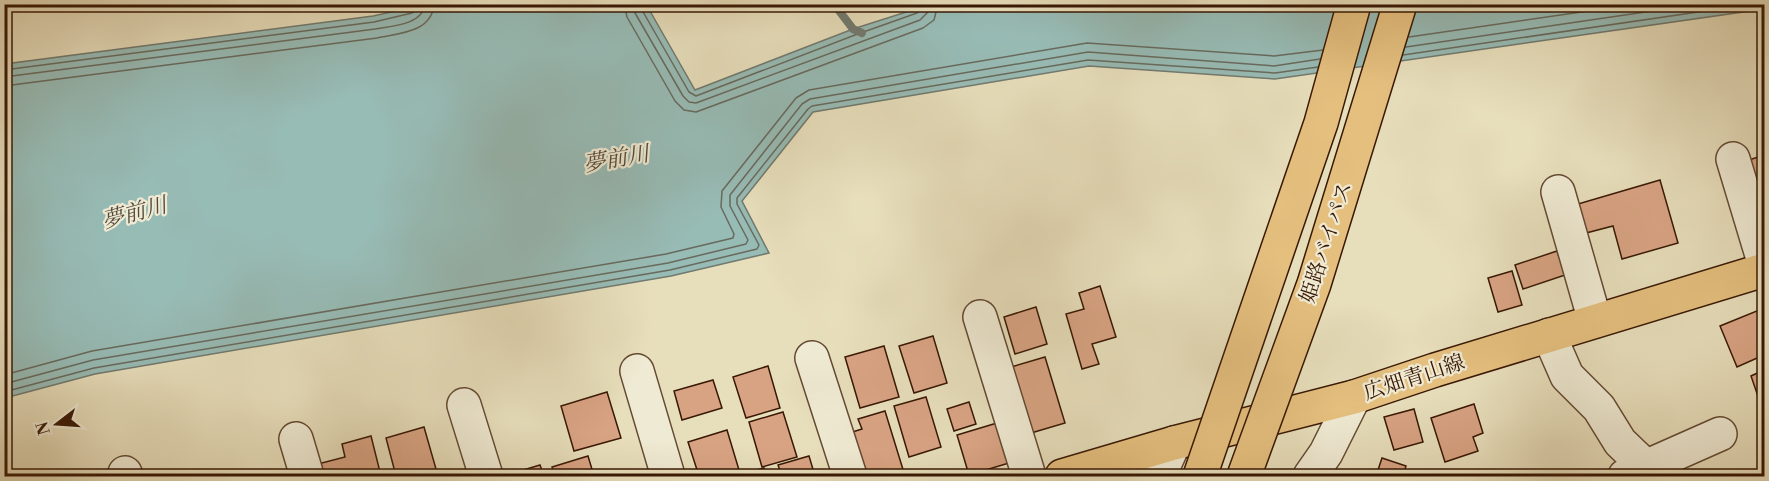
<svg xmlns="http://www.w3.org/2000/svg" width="1769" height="481" font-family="'Libre Bodoni','Noto Serif JP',serif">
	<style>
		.water { fill: #97bbb5; stroke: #717a6f; stroke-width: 1.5 }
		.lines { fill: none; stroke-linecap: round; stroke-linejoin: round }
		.shore { stroke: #686a5d; stroke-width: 1.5 }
		.stream { stroke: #717a6f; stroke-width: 8 }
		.building { fill: #d8a383; stroke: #381805; stroke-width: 1.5 }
		.minor-casing { stroke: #644a32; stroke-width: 36 }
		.major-casing { stroke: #381805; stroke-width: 36 }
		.minor { stroke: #efead3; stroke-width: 33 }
		.major { stroke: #e4bf7e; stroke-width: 33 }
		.highway-bridge-casing { stroke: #381805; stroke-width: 36; stroke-linecap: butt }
		.highway-bridge { stroke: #e4bf7e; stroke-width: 33 }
		.labels { text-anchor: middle; stroke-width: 4.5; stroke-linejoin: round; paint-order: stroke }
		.street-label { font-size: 21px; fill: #381805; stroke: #efead3 }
		.water-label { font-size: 22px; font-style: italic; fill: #54493a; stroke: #efead3 }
	</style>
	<rect width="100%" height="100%" fill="#e7debb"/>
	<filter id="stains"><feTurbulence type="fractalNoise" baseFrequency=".00333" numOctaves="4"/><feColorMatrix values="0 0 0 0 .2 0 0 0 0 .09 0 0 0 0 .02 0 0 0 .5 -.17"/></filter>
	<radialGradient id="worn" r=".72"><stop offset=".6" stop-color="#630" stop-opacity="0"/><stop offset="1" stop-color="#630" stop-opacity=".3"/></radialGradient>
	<polygon class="water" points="646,4 695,90 853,29 928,5 1764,5 1764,9 1275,79 1089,66 813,112 742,201 769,253 671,276 95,374 5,398 5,64 373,16 423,5"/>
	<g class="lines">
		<g class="shore">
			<polyline points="624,4 627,17 675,101 684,110 696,112 923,28 934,20 938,4"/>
			<polyline points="634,4 635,13 683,96 689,102 696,103 920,20 927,13 929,4"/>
			<polyline points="641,4 642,10 689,92 696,96 855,35 917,13 921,10 922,4"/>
			<polyline points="1409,37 1637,4"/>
			<polyline points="1406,47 1700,4"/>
			<polyline points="1403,55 1753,4"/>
			<polyline points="4,70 374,22 412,13 416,10 417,4"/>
			<path d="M4 77 375 29C391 26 423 25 425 4"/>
			<path d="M4 86 377 38C398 33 432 33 434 4"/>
			<polyline points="4,375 92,351 666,254 733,238 734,234 721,207 722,191 796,98 809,90 1087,43 1274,56 1323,50"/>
			<polyline points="4,384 93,360 668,263 746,244 748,240 730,206 730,195 802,104 810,99 1088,52 1274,66 1320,59"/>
			<polyline points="4,392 94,368 670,270 757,249 759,245 737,204 737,198 808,109 812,106 1088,60 1275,73 1318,67"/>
		</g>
		<polyline class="stream" points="834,4 853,29 862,33"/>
	</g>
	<g class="building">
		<polygon points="1764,155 1764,216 1743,162"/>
		<polygon points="1660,180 1678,243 1622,259 1613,226 1586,233 1578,204"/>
		<polygon points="1557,251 1565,275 1523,289 1515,265"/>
		<polygon points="1512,271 1522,305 1498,312 1488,278"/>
		<polygon points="1100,286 1116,337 1092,344 1099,364 1082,369 1066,314 1084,309 1079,293"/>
		<polygon points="1036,307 1047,344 1015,354 1004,317"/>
		<polygon points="1764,308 1764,355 1737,367 1720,326"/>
		<polygon points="933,336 947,383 914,393 899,346"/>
		<polygon points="884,346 899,397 860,408 845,357"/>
		<polygon points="1045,357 1065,423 1031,433 1011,367"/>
		<polygon points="768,366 780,408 746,418 733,377"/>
		<polygon points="1764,370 1764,411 1763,411 1751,376"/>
		<polygon points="713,380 722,408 682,420 674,391"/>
		<polygon points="607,392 621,438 574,451 561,406"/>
		<polygon points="926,397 941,447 909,457 894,406"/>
		<polygon points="969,402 976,424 954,431 947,409"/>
		<polygon points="1474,404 1483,433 1473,437 1478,451 1445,462 1431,418"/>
		<polygon points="1414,409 1423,442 1394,450 1384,417"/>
		<polygon points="885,411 905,476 859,476 846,434 862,429 858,419"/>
		<polygon points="783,412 797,457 762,467 749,422"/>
		<polygon points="997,423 1009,463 969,475 957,435"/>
		<polygon points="424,427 438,476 396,476 386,438"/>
		<polygon points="727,430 739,470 716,476 699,476 688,442"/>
		<polygon points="371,436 380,472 362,476 317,476 314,465 345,457 342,444"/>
		<polygon points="588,456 594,476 555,476 552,467"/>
		<polygon points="809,456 815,476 782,476 778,465"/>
		<polygon points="1382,458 1406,466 1403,476 1376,476"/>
		<polygon points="540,465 544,476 521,476 520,471"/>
		<polygon points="764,468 766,476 733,476"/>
	</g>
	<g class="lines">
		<defs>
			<g id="minor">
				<polyline points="1733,159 1764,262"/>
				<polyline points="1558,192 1595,321"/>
				<polyline points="980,317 1029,476"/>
				<polyline points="1549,335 1567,376 1599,408 1620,442 1645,466 1651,476"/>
				<polyline points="812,358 850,476"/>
				<polyline points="637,371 668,476"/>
				<polyline points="464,405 486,476"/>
				<polyline points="296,439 307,476"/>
				<polyline points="125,473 126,476"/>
				<polyline points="1159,476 1174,443"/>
				<polyline points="1310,476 1326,453 1354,397"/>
				<polyline points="1625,476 1720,434"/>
			</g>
			<polyline id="major" points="1062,476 1174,443 1354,397 1435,370 1764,270"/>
		</defs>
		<use href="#minor" class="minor-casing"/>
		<use href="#major" class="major-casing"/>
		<use href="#minor" class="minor"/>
		<use href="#major" class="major"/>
		<defs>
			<g id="highway-bridge">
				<polyline points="1200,476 1321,123 1354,4"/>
				<polyline points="1244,476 1314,284 1400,4"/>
			</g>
		</defs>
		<use href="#highway-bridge" class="highway-bridge-casing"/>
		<use href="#highway-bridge" class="highway-bridge"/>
	</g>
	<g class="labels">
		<g class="street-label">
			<text transform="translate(1326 242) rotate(-72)" y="7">姫路バイパス</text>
			<text transform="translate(1414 377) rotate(-18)" y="7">広畑青山線</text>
		</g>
		<g class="water-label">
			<text transform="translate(616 158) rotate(-10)" y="8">夢前川</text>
			<text transform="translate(134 212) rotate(-15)" y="8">夢前川</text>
		</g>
	</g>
	<rect width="1769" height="481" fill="none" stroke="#e7debb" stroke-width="24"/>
	<rect x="6" y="6" width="1757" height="469" fill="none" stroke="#381805" stroke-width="3"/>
	<rect x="12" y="12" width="1745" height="457" fill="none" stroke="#381805" stroke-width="1.5"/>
	<g transform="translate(57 424) rotate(253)" stroke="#efead3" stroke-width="4.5" paint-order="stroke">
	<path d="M0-4.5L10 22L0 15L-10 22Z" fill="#381805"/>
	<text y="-9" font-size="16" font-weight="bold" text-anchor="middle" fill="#381805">N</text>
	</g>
	<rect width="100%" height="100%" filter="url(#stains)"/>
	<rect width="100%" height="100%" fill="url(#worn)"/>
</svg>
